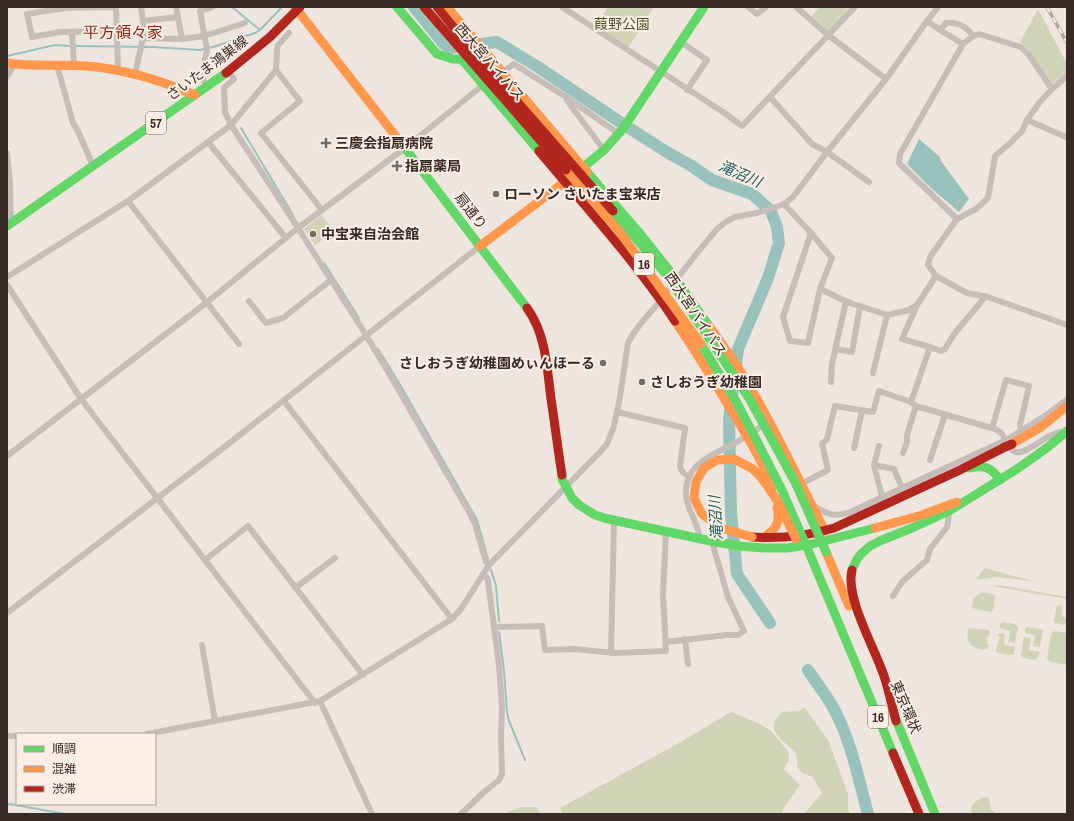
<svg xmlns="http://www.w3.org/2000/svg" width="1074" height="821" font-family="'Archivo Narrow','Noto Sans JP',sans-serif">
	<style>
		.green { fill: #d1d3b7 }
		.water { fill: #99c2bd }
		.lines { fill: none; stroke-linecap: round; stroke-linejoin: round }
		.stream { stroke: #99c2bd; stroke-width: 2 }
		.river { stroke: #99c2bd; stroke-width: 12 }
		.street { stroke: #c6bdb8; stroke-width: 6 }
		.fast { stroke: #63d668; stroke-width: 9 }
		.slow { stroke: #ff974d; stroke-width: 9 }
		.jam { stroke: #b3261e; stroke-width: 9 }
		.rail-casing { stroke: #aea6a2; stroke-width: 3.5 }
		.rail { stroke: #fbeee5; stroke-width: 2; stroke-dasharray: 6; stroke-linecap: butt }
		.fast-bridge { stroke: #63d668; stroke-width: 9 }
		.slow-bridge { stroke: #ff974d; stroke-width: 9 }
		.jam-bridge { stroke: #b3261e; stroke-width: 9 }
		.poi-dot { fill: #776b67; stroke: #fbeee5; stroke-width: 1.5 }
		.labels { text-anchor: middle; stroke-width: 4; stroke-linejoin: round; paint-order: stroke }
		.shield { fill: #fbeee5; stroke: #72645f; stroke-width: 1 }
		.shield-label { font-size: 13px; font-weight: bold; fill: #372926 }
		.park-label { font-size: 14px; fill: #4c5827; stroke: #fbeee5 }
		.street-label { font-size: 14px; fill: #372926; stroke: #fbeee5 }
		.poi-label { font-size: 14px; font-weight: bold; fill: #372926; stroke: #fbeee5; text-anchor: start }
		.water-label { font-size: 15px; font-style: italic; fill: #185d59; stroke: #fbeee5 }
		.quarter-label { font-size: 16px; fill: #8e2517; stroke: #fbeee5 }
	</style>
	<rect width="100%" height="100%" fill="#eee5df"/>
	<g class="green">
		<polygon points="608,7 654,7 628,48 595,26"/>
		<polygon points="820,7 852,7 828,32 811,17"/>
		<polygon points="1038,9 1067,64 1067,73 1052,84 1028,49 1020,42"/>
		<polygon points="321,215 334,230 315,245 304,229"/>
		<polygon points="984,568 1037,582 998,577 976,580"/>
		<polygon points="999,585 1067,597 1067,599 991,586"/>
		<path d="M980 593C985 592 991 593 995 596L994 608 991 612 975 609 972 607 974 598Z"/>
		<path d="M1059 605 1062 606C1062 612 1060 616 1067 619V625L1056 623 1054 622 1056 609V607Z"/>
		<polygon points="1003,622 1015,624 1018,627 1015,643 1008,642 1010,631 1000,628 1000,624"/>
		<polygon points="1027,627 1040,629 1043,631 1040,647 1033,646 1035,635 1025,633 1025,629"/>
		<path d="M969 628 989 630 990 631 989 637H987V644H989L987 649C981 651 975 648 971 645 967 640 966 633 969 628Z"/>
		<polygon points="1055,631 1067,633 1067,665 1050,662 1047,658 1051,635 1053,632"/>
		<path d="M999 633 1005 634 1004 645 1015 647 1014 654C1009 656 1000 654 996 652L997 644H998L1000 637 998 636Z"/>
		<path d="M1024 637 1031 638 1029 650 1040 652 1038 658C1034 661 1025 659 1021 656Z"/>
		<path d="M804 707 828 740 848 794V809L850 814H804L822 793 813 777 802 773 797 766C799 749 792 751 782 740 779 737 776 733 774 730V722L782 712 799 711Z"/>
		<polygon points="731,712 758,723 770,730 788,751 789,759 784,769 800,785 785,806 781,814 563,814 560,808 679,743"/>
		<polygon points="985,797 989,798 991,810 997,814 972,814 971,807 974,802"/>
		<polygon points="521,807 536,807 540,814 503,814"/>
	</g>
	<polygon class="water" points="919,139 940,157 941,161 969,199 959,212 931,188 907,164"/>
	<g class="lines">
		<g class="stream">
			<polyline points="232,7 260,30 282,7"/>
			<polyline points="75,46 153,47 200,50 213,47 255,33 260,30"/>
			<polyline points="7,56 55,45 71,46"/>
			<polyline points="241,128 293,215"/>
			<polyline points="324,263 359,318"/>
			<polyline points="378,349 399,383 477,520 488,559"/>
			<polyline points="491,570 496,586 499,621"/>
			<polyline points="499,632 504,671 507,712 509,721 525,760"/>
			<polyline points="7,805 10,804 65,814"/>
		</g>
		<g class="river">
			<polyline points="414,7 444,44 450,48 497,42 538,67 629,128 670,154 690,165 712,180 752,194 771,211 777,227 779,243 768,278 738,349 729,420 731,513 737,574 770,623"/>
			<path d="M808 670C817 684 828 697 835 711 851 741 859 781 868 814"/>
		</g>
		<g class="street">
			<polyline points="176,7 182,39"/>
			<polyline points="562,7 726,114 742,126 855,7"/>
			<polyline points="748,7 757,14 766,7"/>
			<polyline points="796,7 828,35 886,79"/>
			<polyline points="143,21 178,17"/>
			<polyline points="927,21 940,30"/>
			<polyline points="117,31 60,32 32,37 27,14 65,8 116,7 118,70"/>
			<polyline points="72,32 74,65"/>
			<polyline points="143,38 182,39 204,36 245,23"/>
			<polyline points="681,42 707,60 687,90"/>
			<path d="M963 44 940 30 946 23C958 22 966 26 973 36"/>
			<polyline points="57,65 73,123 78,131 93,166"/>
			<polyline points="276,70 300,101 261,133 322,210"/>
			<polyline points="229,71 234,79 224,88 225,112 231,125 298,228 366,335 394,382 469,512 475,524 486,562 489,565"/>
			<polyline points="503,72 514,64 569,99 619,134"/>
			<polyline points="135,74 143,38 143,21 141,7"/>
			<polyline points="1067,76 1052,89 1029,55 1021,47 979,34 973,36 963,44 900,154 899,163 957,219 930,257 928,265 936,276 967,293 988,297 1067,325"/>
			<polyline points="7,77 14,65"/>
			<polyline points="206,88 202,74 207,50 200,11 213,7"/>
			<polyline points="1052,89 1039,103 1027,120 1066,137"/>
			<polyline points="566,97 568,102 604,150"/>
			<polyline points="770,97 812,144 827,152 869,182"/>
			<polyline points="208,142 286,238"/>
			<polyline points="7,153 10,184 11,223"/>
			<polyline points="128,201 239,344"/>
			<polyline points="784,204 811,233 832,258 820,289 850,303 872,310 887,315 909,310 917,305 936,276"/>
			<polyline points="957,219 976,209 988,198 995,156 1007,146 1022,131 1027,120"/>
			<polyline points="811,233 783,317 790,341 808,343 820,289"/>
			<polyline points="7,277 128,201 231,125 276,70 277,50 278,45 289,33"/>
			<polyline points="7,285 81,399 315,703"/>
			<polyline points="249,301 266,323 283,318 331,280"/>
			<path d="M917 305 902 339 930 347 911 402 916 406 995 429C997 430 999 431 1000 432 1006 437 1008 450 1016 452 1027 455 1048 432 1062 432"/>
			<polyline points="930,347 941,351 945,349 954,334 985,297"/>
			<polyline points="836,349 852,352 860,306"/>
			<polyline points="873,373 887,315"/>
			<polyline points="831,382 832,364 846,301"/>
			<polyline points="284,401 452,619"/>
			<path d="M617 412 685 428 680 466C681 472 684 474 689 476"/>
			<polyline points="992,428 1006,380 1029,386 1020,425 1021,431"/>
			<polyline points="879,446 874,465 882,497"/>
			<polyline points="854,448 862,411"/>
			<polyline points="903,453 907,442 907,435 916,406"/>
			<polyline points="7,456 206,303 298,228 405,148 483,85"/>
			<polyline points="930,460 945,415"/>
			<polyline points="874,465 894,469 902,488"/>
			<polyline points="801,484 828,470 822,444 827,439 835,406 873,412 879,391 911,402"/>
			<path d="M813 505C826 514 833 517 848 513L1006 440 1048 414 1065 401 1067 400"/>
			<path d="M699 540C699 537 699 533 698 530 695 518 687 508 686 496 683 464 714 454 737 442 747 436 756 430 765 424"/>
			<polyline points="205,560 248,526 363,675"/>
			<polyline points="295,588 335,558"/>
			<polyline points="893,596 902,582 927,560 930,549 947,527 948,523 949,511"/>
			<polyline points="7,613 227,445 480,246"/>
			<polyline points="494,627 542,626 545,650 574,649 615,653 666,651 663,594 666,531"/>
			<polyline points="685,639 688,664"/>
			<polyline points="666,642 727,635 738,635 744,631 728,597 712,542"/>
			<polyline points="202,645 215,721"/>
			<polyline points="611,653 614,520"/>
			<polyline points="320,701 372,814"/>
			<polyline points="147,734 251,714 320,701 452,619 461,609 489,565 600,452 607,444 614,426 620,397 628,343 633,334 642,322 661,300 693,258 717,229 727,221 735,217 757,213 779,206 784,204 793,197 827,152 886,79 927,21 938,7"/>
			<polyline points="7,736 17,736"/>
			<polyline points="461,814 484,792 499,780 502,774 501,736 502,707 499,665 488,581 487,578 483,574"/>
		</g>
		<g class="fast">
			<polyline points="397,7 437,54 453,59 460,59 465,63 539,151"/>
			<polyline points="401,143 527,308"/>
			<polyline points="580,170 604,150 622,130 704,7"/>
			<polyline points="587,172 642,236 676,279 709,326"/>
			<polyline points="7,226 226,73"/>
			<path d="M969 468C985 465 991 467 1000 480"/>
			<polyline points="562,475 562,479 572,498 579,505 595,515 604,518 715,542 739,546 763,548 788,548 812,544 875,528"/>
			<polyline points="811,557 893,753"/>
			<polyline points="852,570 856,561 860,555 870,546 882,540 912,528 949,511 1017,469 1048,447 1067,431"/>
			<polyline points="894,715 935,814"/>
		</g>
		<g class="slow">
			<polyline points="295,7 401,143"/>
			<polyline points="447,7 587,172"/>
			<path d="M7 63C33 67 60 64 86 66 124 69 160 80 195 95"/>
			<polyline points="480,246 570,178"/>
			<path d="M675 321C696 352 715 383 734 415 748 438 764 463 772 489"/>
			<path d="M709 326C725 348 740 369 753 392 779 437 801 485 825 531"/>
			<polyline points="1012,444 1041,427 1067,406"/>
			<polyline points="875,528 922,515 957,502"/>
			<path d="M763 538C776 529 781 523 777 507"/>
			<polyline points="826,552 849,606"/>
		</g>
		<g class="jam">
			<polyline points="226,73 270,37 300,7"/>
			<path d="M539 151C586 207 635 261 675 321"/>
			<path d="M527 308C546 334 547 368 551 399 555 425 558 450 562 475"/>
			<path d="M752 537C780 539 807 536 834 528L960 470 1005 447"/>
			<path d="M852 570C845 598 875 648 884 676 889 691 892 706 896 721"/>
			<polyline points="893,753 919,814"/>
		</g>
		<defs>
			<polyline id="rail" points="1047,7 1067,43"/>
		</defs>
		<use href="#rail" class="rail-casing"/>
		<use href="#rail" class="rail"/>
		<g class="fast-bridge">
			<polyline points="613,211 665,273 749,398 795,482 826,552"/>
			<polyline points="701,344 736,401 757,441 782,490 811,557"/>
		</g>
		<g class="slow-bridge">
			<polyline points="566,170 619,231 701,344"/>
			<polyline points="752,537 721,528 702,514 694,498 696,482 704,468 717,460 734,459 753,469 760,476 766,484 778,502 796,539"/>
		</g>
		<g class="jam-bridge">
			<polyline points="424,7 566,170"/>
			<polyline points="437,7 478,57 613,211"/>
			<polyline points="1005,447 1012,444"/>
		</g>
	</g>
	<g class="poi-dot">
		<path d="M324 137h4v4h4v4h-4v4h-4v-4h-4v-4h4z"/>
		<path d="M395 160h4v4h4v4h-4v4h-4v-4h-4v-4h4z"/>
		<circle cx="496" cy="194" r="4"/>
		<circle cx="313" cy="234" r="4"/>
		<circle cx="603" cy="363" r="4"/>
		<circle cx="642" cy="382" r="4"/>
	</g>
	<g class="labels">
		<g class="shield">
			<rect x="146" y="112" width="20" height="22" rx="3"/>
			<rect x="634" y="253" width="20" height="22" rx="3"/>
			<rect x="868" y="706" width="20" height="22" rx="3"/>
		</g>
		<g class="shield-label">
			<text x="156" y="128">57</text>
			<text x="644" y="269">16</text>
			<text x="878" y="722">16</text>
		</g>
		<g class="park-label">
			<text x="622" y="29">葭野公園</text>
		</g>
		<g class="street-label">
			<text transform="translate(490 62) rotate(49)" y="5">西大宮バイパス</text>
			<text transform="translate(207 68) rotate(-37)" y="5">さいたま鴻巣線</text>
			<text transform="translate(471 211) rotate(52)" y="5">扇通り</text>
			<text transform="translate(696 314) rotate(56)" y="5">西大宮バイパス</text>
			<text transform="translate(906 707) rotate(67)" y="5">東京環状</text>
		</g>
		<g class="poi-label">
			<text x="335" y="148">三慶会指扇病院</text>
			<text x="405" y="171">指扇薬局</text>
			<text x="504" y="199">ローソン さいたま宝来店</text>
			<text x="321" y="239">中宝来自治会館</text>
			<text x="595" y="368" text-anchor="end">さしおうぎ幼稚園めぃんほーる</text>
			<text x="650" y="387">さしおうぎ幼稚園</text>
		</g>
		<g class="water-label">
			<text transform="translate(740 174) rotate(24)" y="5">滝沼川</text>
			<text transform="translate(716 518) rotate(-94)" y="5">滝沼川</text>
		</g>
		<g class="quarter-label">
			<text x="123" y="38">平方領々家</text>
		</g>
	</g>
	<rect width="1074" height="821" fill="none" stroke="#372926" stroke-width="16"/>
	<rect x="16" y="733" width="140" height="72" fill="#fbeee5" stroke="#ad9f99"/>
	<rect x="24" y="746" width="20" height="6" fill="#63d668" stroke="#ad9f99"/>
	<text x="52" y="753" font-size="12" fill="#372926">順調</text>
	<rect x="24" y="766" width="20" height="6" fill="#ff974d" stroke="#ad9f99"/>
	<text x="52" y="773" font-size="12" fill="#372926">混雑</text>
	<rect x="24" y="786" width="20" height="6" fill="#b3261e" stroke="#ad9f99"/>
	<text x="52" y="793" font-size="12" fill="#372926">渋滞</text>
</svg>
